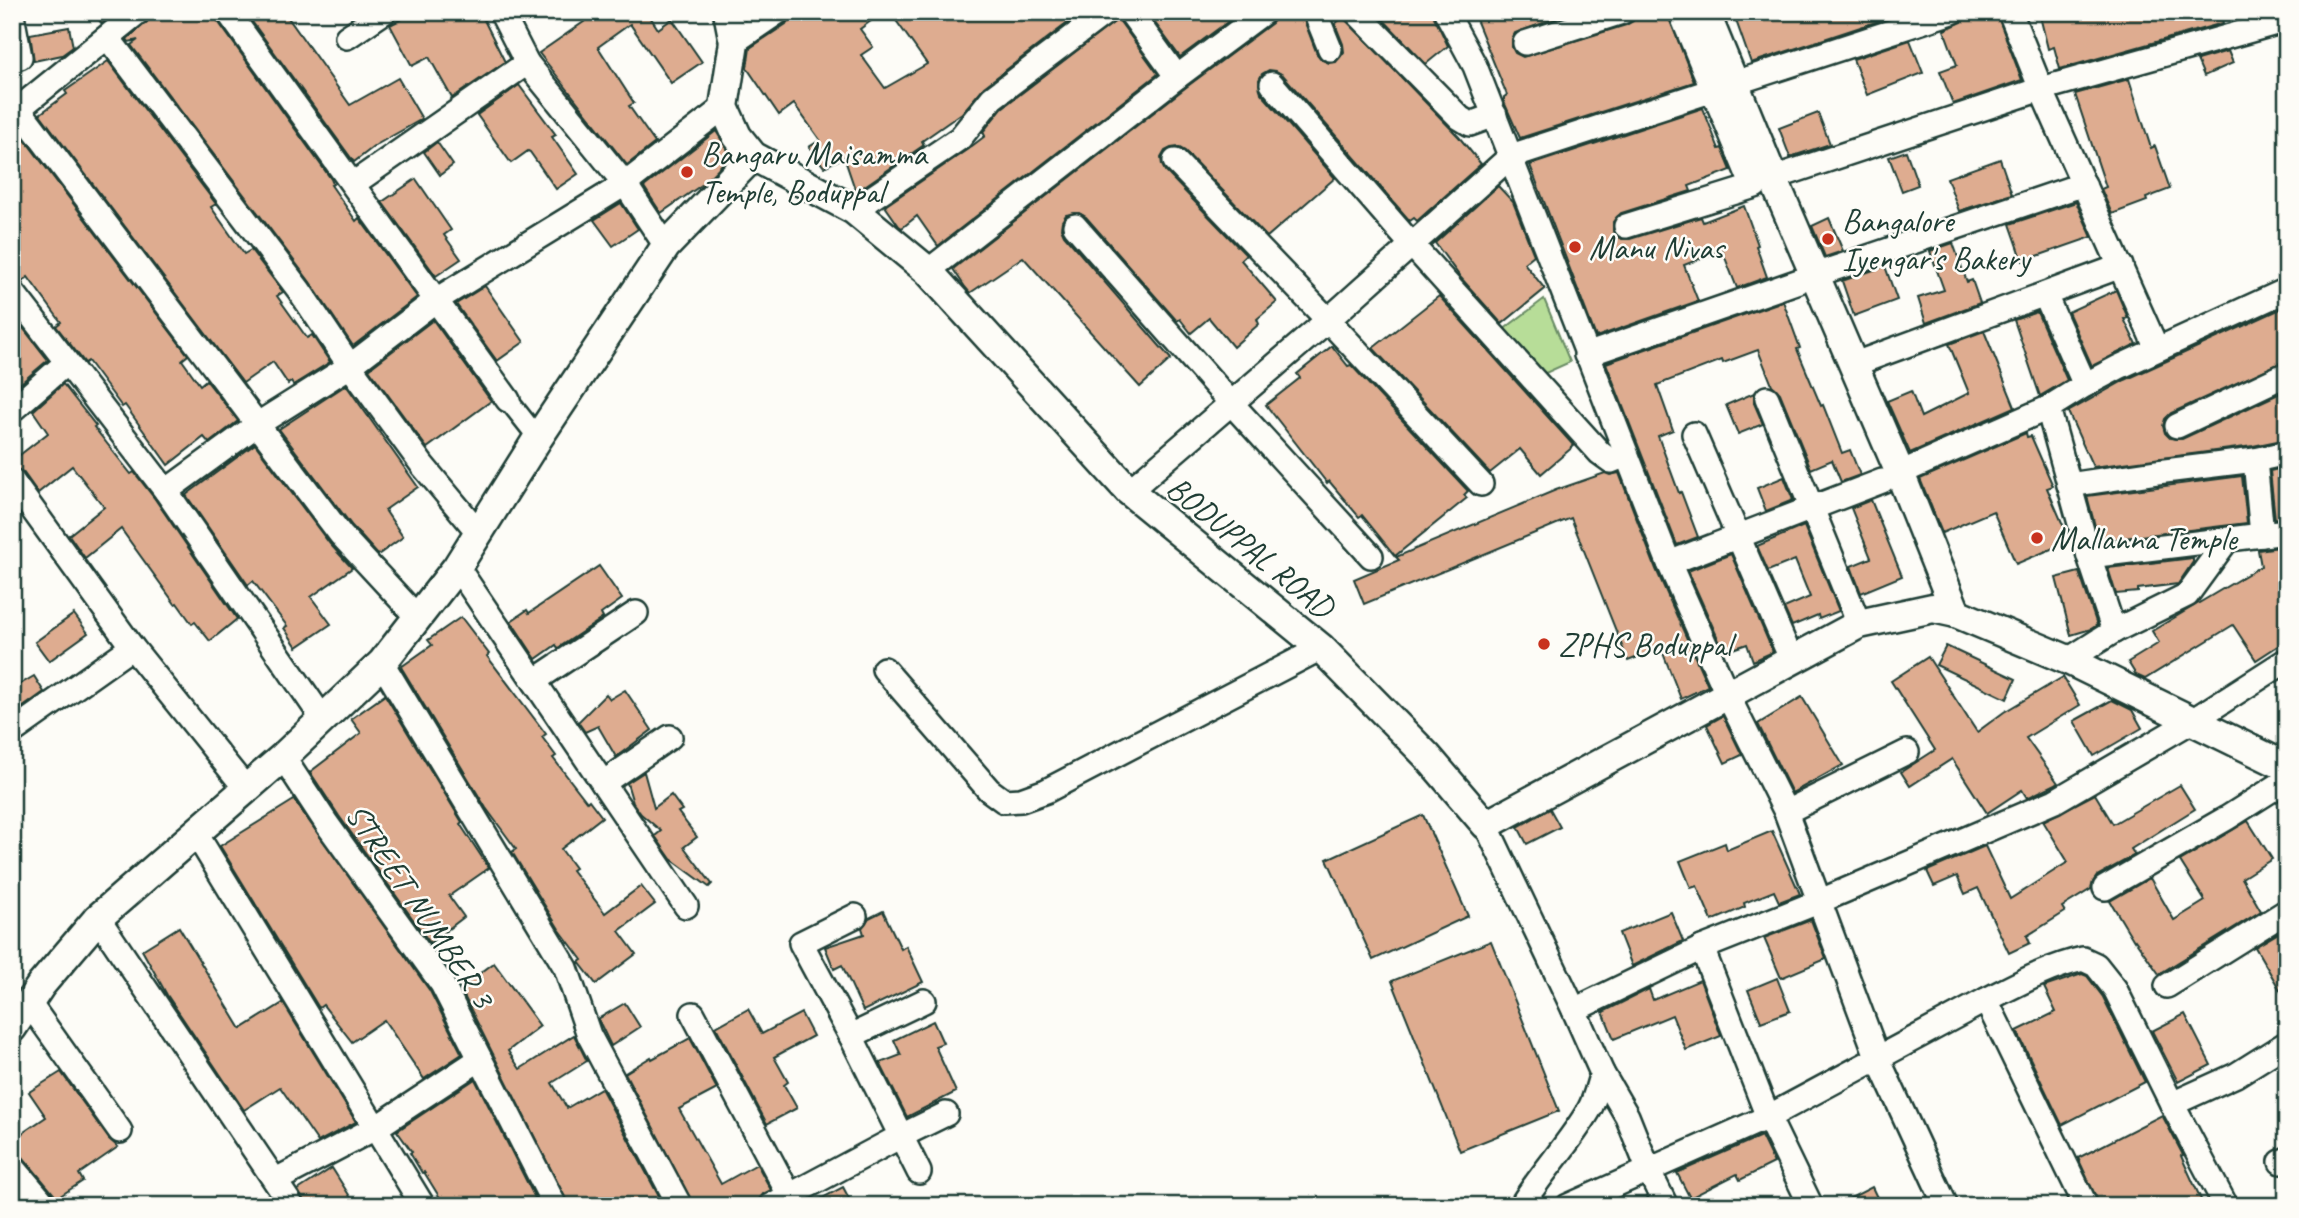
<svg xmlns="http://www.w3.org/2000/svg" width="2299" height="1218" font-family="Caveat,sans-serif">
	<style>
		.green { fill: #b7dd98; stroke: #6b8d66; stroke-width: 2 }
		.building { fill: #deac90; stroke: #1f3d34; stroke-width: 2 }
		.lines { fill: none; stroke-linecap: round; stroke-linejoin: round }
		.pedestrian-casing { stroke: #1f3d34; stroke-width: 23 }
		.minor-casing { stroke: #1f3d34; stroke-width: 28 }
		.tertiary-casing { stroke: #1f3d34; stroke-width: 33 }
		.pedestrian { stroke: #fdfcf7; stroke-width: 18 }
		.minor { stroke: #fdfcf7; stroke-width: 23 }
		.tertiary { stroke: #fdfcf7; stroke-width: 28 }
		.poi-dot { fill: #c8321e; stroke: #fdfcf7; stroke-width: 2.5 }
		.labels { text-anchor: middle; stroke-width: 5; stroke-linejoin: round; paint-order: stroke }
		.poi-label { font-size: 33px; fill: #1f3d34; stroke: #fdfcf7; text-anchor: start }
		.street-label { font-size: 33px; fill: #1f3d34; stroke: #fdfcf7 }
	</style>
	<rect width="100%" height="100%" fill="#fdfcf7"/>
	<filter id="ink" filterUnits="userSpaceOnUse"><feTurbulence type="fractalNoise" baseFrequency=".0143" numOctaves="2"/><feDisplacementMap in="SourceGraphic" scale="14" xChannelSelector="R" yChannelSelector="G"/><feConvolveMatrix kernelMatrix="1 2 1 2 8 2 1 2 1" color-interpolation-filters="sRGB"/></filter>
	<g filter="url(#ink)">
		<polygon class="green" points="1544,299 1570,362 1541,375 1503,330"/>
		<g class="building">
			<polygon points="93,12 115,12 102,24"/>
			<polygon points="152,12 214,12 217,20 331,179 333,184 331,185 356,221 359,218 417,297 353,346 310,282 131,45 138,40 129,42 127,39 147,22"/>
			<polygon points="245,12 284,12 350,105 398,78 422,119 376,145 354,162"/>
			<polygon points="415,12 480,12 505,62 452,98 429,57 412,66 390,25"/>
			<polygon points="583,12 647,12 658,29 672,19 702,62 671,83 630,24 598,47 634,103 629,106 655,143 627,165 539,53 588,19"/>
			<polygon points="792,12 883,12 860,29 873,47 861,55 885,88 927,64 890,12 1082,12 984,87 962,113 922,141 924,145 856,192 844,157 824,167 809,147 820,140 794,104 779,115 747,68 750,48 786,24"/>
			<polygon points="1147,12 1225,12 1230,20 1180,57"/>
			<polygon points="1278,12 1301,12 1317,54 1322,60 1329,63 1336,62 1344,52 1343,44 1335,24 1343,17 1459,137 1481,164 1417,221 1414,218 1410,221 1283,75 1276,71 1269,70 1262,74 1259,80 1261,93 1335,178 1267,237 1185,151 1178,147 1171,148 1165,151 1161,158 1162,165 1165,171 1246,255 1241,260 1277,302 1257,319 1259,324 1233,347 1209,318 1191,333 1180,319 1177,321 1086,217 1079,213 1066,215 1062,221 1061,228 1064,235 1171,359 1140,387 1023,257 970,293 965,287 953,269 1185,88 1272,23"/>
			<polygon points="1376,12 1432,12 1448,46 1426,64"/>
			<polygon points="1473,12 1575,12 1515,33 1512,39 1512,47 1515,53 1523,57 1626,25 1633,21 1636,12 1667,12 1694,82 1520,138 1504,102 1504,97 1507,95"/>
			<polygon points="1733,12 1899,12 1900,14 1751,63"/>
			<polygon points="1966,12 1996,12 2022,80 1953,104 1940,71 1957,65 1944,30 1962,22"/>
			<polygon points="2039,12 2220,12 2223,23 2060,69 2054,47 2048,49"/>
			<polygon points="1118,19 1158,74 938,246 917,216 902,228 899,226 885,206 968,149 985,136 983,132 1002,108"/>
			<polygon points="69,27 73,47 62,55 34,61 30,34"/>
			<polygon points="1910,40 1923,73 1867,95 1853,59"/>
			<polygon points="2228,51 2233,63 2204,76 2197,60"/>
			<polygon points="108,61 216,204 211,207 244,254 251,250 283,292 277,296 307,338 312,335 330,362 293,385 291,382 288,384 273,362 243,383 40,114 67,94 65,91"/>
			<polygon points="2129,79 2151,148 2155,146 2170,189 2146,198 2147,201 2112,214 2101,189 2106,187 2075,94"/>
			<polygon points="519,85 556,135 552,137 578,174 556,189 530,152 528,151 511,163 477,115"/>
			<polygon points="1703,108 1719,149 1722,148 1731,170 1689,186 1691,191 1621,213 1613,222 1613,231 1622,239 1630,239 1701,217 1703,222 1744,206 1758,245 1756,246 1767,277 1737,288 1722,250 1684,265 1698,301 1596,337 1530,165"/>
			<polygon points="1818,113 1830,144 1790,157 1779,128"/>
			<polygon points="716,131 731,155 703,184 661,213 644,187"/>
			<polygon points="19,132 188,355 182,360 200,385 206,380 238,421 209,443 204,437 168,465 125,405 122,407 88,361 85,363 56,326 61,322 28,277 22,282 12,277 12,137"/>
			<polygon points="437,142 453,165 440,175 424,152"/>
			<polygon points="1906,151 1918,185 1902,191 1889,157"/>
			<polygon points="2000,159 2012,194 1959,211 1947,178"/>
			<polygon points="416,179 451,230 444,235 461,259 436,276 382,202"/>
			<polygon points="1498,186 1513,202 1534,255 1524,263 1545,289 1502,324 1461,278 1435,243"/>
			<polygon points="2076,202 2092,237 2023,261 2010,224"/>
			<polygon points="621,203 638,229 613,246 594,220"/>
			<polygon points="1829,218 1843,251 1825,257 1812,226"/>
			<polygon points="1953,243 1967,282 1972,280 1980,303 1926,323 1918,298 1944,290 1930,251"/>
			<polygon points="1885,266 1897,300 1854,316 1842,281"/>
			<polygon points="485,286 524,342 497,361 456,304"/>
			<polygon points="2116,290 2128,318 2124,319 2136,344 2092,366 2068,312"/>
			<polygon points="1439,296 1574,446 1541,474 1520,449 1490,473 1373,348"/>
			<polygon points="1783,301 1800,348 1797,349 1821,406 1823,405 1842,453 1850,450 1860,475 1841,482 1832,460 1811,469 1780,393 1772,385 1758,350 1723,363 1722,360 1657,385 1673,430 1658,436 1679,493 1681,492 1698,537 1677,545 1606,363"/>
			<polygon points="2287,306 2287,360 2171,413 2165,419 2163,426 2165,433 2170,438 2182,439 2287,390 2287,439 2253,446 2093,467 2068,412 2125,380"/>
			<polygon points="2037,312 2067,380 2040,396 2014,320"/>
			<polygon points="12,314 48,360 15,388 12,384"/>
			<polygon points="433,320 491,401 427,448 369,369"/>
			<polygon points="1984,331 2015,407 1910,453 1887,401 1911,391 1921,417 1969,393 1949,344"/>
			<polygon points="1332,346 1348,366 1351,365 1468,491 1464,495 1467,498 1395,556 1362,515 1359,517 1329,481 1327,483 1266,405 1300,378 1297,374"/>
			<polygon points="63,384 96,426 94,427 131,474 134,472 155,499 237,619 210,641 195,622 192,624 177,603 175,604 121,529 85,558 69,535 104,507 72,466 38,493 23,472 12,467 12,461 48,433 33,411"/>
			<polygon points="346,385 418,487 385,510 403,537 378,555 352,526 279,429"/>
			<polygon points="1754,393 1754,403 1763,424 1738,434 1726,405"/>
			<polygon points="2026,433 2027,437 2031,436 2053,486 2047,488 2070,541 2016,564 1993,511 1942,533 1920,479"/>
			<polygon points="255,444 330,544 352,568 311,597 331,624 297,647 284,628 287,626 253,581 248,585 186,495"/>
			<polygon points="2287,467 2287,518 2275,519 2270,471"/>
			<polygon points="1605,473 1610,475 1619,473 1656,569 1708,686 1681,699 1661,648 1628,661 1571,518 1364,604 1354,579 1399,560 1396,557 1556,490"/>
			<polygon points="2242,476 2247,523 2099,541 2087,496"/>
			<polygon points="1784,477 1793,500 1766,511 1757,488"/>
			<polygon points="1871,500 1902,576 1861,593 1851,566 1871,558 1851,508"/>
			<polygon points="1804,526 1839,611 1819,619 1818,615 1792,626 1784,608 1810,597 1795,560 1768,571 1757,546"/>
			<polygon points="2287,546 2287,640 2256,660 2233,625 2145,679 2136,675 2128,662 2159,643 2152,631 2261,566 2258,550"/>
			<polygon points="1731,554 1773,652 1753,661 1747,644 1724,652 1688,571"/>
			<polygon points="2193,558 2193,562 2178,584 2138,589 2138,592 2116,594 2108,568"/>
			<polygon points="599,566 622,599 601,614 603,618 558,648 556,645 536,659 511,621 527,610 529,613"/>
			<polygon points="2079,572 2097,625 2091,629 2071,635 2056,578"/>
			<polygon points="74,614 88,633 49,661 35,642"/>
			<polygon points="461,617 489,654 487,656 546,734 542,737 556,756 553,758 587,802 589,800 602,817 561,849 575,868 572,870 605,913 641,886 655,904 619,931 636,954 596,984 579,962 582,960 559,929 512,852 516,849 486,808 401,667 432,645 428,640"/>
			<polygon points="1946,646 2016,679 2007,699 1936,665"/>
			<polygon points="1928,657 1977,732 2004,712 2063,677 2080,705 2026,738 2058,783 2027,798 2022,790 1987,813 1952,759 1910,786 1901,772 1935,750 1891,681"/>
			<polygon points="34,676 44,692 12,715 12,689"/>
			<polygon points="625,690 652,730 616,757 598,726 585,732 578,722 606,694 610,699"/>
			<polygon points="385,695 462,822 460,824 489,868 449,896 464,917 430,943 339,816 310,772 361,733 351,719"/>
			<polygon points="1802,697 1843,765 1792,793 1758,724"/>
			<polygon points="2112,700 2132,710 2142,728 2094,756 2074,721"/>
			<polygon points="1723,716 1742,755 1725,763 1707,725"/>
			<polygon points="644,772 654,808 671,795 682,810 678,812 697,837 684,847 712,884 709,887 671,859 655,836 661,831 641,814 633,803 627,783"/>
			<polygon points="2180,785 2195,809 2131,849 2135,855 2097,876 2093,882 2091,889 2062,907 2065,912 2027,936 2030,943 2009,953 1978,888 1965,894 1957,876 1934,886 1927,871 1985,846 2010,899 2068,862 2043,821 2095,794 2113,824"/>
			<polygon points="294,800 430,991 462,1054 424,1079 384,1020 352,1042 323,1005 319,1008 220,846"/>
			<polygon points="1550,809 1560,827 1527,844 1518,827"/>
			<polygon points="1423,815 1468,916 1373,960 1327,859"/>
			<polygon points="2248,821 2272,859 2242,878 2261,911 2159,974 2135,940 2134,941 2110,901 2150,878 2174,920 2205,901 2180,861"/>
			<polygon points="1772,831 1800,894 1779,902 1774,891 1744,903 1745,907 1712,921 1697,886 1691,888 1680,861 1725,843 1727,850"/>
			<polygon points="883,911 901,949 906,946 923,982 863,1011 842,965 834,969 825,947 864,934 862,928 869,918"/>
			<polygon points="1671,912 1683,941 1632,966 1619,933"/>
			<polygon points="1811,920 1826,959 1781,978 1764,938"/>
			<polygon points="179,927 241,1029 283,1003 356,1122 318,1142 280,1087 244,1110 167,995 142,950"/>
			<polygon points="2287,928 2287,1002 2255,947"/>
			<polygon points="1491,941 1559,1111 1460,1151 1392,981"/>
			<polygon points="494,963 540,1026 508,1051 520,1069 574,1035 587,1061 552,1083 567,1108 601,1088 664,1206 569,1206 460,988"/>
			<polygon points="2082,974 2087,976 2103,997 2145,1082 2062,1125 2017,1031 2056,1012 2044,987"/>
			<polygon points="1777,978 1790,1011 1761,1022 1748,990"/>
			<polygon points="1700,980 1721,1036 1686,1050 1672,1015 1614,1039 1603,1012 1649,989 1653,1000"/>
			<polygon points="625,1003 640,1027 611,1046 598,1019"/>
			<polygon points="748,1009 762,1034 801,1013 813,1036 774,1057 788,1082 784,1085 797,1108 767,1124 716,1027"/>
			<polygon points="2185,1014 2211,1065 2178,1082 2152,1031"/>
			<polygon points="933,1021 943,1043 935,1046 956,1092 907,1117 880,1063 901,1055 894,1040"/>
			<polygon points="690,1038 717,1089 679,1109 721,1184 757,1164 771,1190 763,1194 757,1203 751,1206 694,1206 625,1073 651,1057 652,1059"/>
			<polygon points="61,1072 109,1139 118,1147 79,1174 83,1181 57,1198 23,1157 13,1152 12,1140 46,1117 29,1092"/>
			<polygon points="475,1079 539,1206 445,1206 424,1172 422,1173 410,1153 412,1152 397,1131"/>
			<polygon points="2162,1115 2183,1155 2181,1156 2204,1206 2100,1206 2078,1158"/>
			<polygon points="1761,1136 1774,1163 1740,1180 1737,1174 1690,1198 1677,1173"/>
			<polygon points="332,1168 356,1206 306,1206 298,1190"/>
			<polygon points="843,1187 853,1206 809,1206 809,1205"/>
			<polygon points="1872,1187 1881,1206 1835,1206"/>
		</g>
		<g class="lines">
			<defs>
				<polyline id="pedestrian" points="508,400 538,438"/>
				<g id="minor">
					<polyline points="228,12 508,400"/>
					<polyline points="501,12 527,63 625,184 666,246"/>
					<polyline points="1130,12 1177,77"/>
					<polyline points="1315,12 1330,49"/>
					<polyline points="1356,12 1460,118 1470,124 1495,115"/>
					<polyline points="1446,12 1475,66 1669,563 1728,696 1786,812 1878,1059 1946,1206"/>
					<polyline points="2010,12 2041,89 2157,349"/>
					<polyline points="12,15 20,57"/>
					<polyline points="347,37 384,12"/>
					<polyline points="108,38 299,290 350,366 423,466 479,533"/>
					<polyline points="734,42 778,12"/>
					<polyline points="1525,43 1622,12"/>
					<polyline points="1272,84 1412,245 1600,453 1611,461 1626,455"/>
					<polyline points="19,109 341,535 418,618"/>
					<polyline points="12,114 138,12"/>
					<polyline points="1175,161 1328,320 1481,484"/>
					<polyline points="1773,178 2041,89 2287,20"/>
					<polyline points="353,184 527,63"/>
					<polyline points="854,210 960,138 992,98 1106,12"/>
					<polyline points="1075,226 1231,403 1371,556"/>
					<polyline points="1626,226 1755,186"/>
					<polyline points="928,271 1177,77 1264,12"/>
					<polyline points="1815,275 2084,184"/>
					<polyline points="12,291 166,491 323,719"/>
					<polyline points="2045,295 2085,385"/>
					<polyline points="1586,355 1799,281"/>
					<polyline points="1852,365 2121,266"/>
					<polyline points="1767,398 1859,624"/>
					<polyline points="2048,408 2089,556 2114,631"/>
					<polyline points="12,410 66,363"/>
					<polyline points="2177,426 2287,374"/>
					<polyline points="1694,434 1792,661"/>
					<polyline points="2255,460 2262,535"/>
					<polyline points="1900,473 2048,408 2085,385 2119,367 2287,290"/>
					<polyline points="12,481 132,647"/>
					<polyline points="2069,485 2157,472 2255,460 2287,453"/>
					<polyline points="166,491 258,424 350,366 436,300 625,184 724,107"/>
					<polyline points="1129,491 1328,320 1511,156 1952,12"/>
					<polyline points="2089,556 2287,532"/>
					<polyline points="1669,563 1882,481"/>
					<polyline points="457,567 686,906"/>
					<polyline points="2068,660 2114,631 2187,595 2227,540"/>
					<polyline points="382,663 566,968 589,1035 680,1206"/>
					<polyline points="884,669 989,790 1004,801 1021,800 1046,791 1321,648"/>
					<polyline points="534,681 636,613"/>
					<polyline points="12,732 132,647 247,790"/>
					<polyline points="283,757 327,824 442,984 555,1206"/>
					<polyline points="603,783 670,737"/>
					<polyline points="1786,812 1907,752"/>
					<path d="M1486 825 1574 1010 1602 1073C1598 1085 1595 1100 1589 1110 1569 1144 1541 1173 1521 1206"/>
					<polyline points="195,832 423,1206"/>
					<polyline points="2105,888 2227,818 2287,780"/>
					<polyline points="98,918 292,1206"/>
					<polyline points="1702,948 1768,1117 1811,1206"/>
					<polyline points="2167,986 2287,911"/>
					<path d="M1986 1000C2018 984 2048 967 2083 959L2096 965 2115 989 2171 1102 2226 1206"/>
					<polyline points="29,1003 120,1131"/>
					<polyline points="1574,1010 1702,948 1818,902 2055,801 2192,721 2287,660"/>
					<polyline points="693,1014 795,1206"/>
					<polyline points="851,1036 924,1001"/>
					<polyline points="1602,1073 1627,1116 1649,1171 1666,1206"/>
					<polyline points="2172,1104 2236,1075 2287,1043"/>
					<polyline points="2281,1162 2287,1159"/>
					<polyline points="12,1166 46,1206"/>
					<polyline points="919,1172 901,1136 946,1114"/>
					<polyline points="276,1180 377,1127 480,1059"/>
					<polyline points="770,1206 901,1136 851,1036 801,943 855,916"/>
					<polyline points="1568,1206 1768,1117 1986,1000 2086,1206"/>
				</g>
				<g id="tertiary">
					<polyline points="728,12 734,42 724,107 737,136 753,156 854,210 928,271 1129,491 1321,648 1427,756 1486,825 1859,624 1933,608 1956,613 2068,660 2287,767"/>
					<polyline points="1683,12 1750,173"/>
					<polyline points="1705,12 1773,178 1900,473 1956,613"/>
					<polyline points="12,1028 41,985 98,918 283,757 382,663 457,567 538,438 666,246 753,156"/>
				</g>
			</defs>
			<use href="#pedestrian" class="pedestrian-casing"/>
			<use href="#minor" class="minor-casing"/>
			<use href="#tertiary" class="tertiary-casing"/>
			<use href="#pedestrian" class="pedestrian"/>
			<use href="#minor" class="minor"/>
			<use href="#tertiary" class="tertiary"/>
		</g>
	</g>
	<g class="poi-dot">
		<circle cx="687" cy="172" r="7"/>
		<circle cx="1828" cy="239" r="7"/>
		<circle cx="1575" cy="247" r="7"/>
		<circle cx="2037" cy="538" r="7"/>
		<circle cx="1544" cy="644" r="7"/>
	</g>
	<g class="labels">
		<g class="poi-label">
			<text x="701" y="165">Bangaru Maisamma<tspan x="701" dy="38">Temple, Boduppal</tspan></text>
			<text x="1842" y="232">Bangalore<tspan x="1842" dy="38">Iyengar's Bakery</tspan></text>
			<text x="1589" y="259">Manu Nivas</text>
			<text x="2051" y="550">Mallanna Temple</text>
			<text x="1558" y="656">ZPHS Boduppal</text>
		</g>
		<g class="street-label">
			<text transform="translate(1251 546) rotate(39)" y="12">BODUPPAL ROAD</text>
			<text transform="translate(421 905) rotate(56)" y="12">STREET NUMBER 3</text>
		</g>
	</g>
	<rect width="2299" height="1218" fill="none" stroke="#fdfcf7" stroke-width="42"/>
	<rect x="21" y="21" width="2257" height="1176" fill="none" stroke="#1f3d34" stroke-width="2.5" filter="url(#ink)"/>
</svg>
